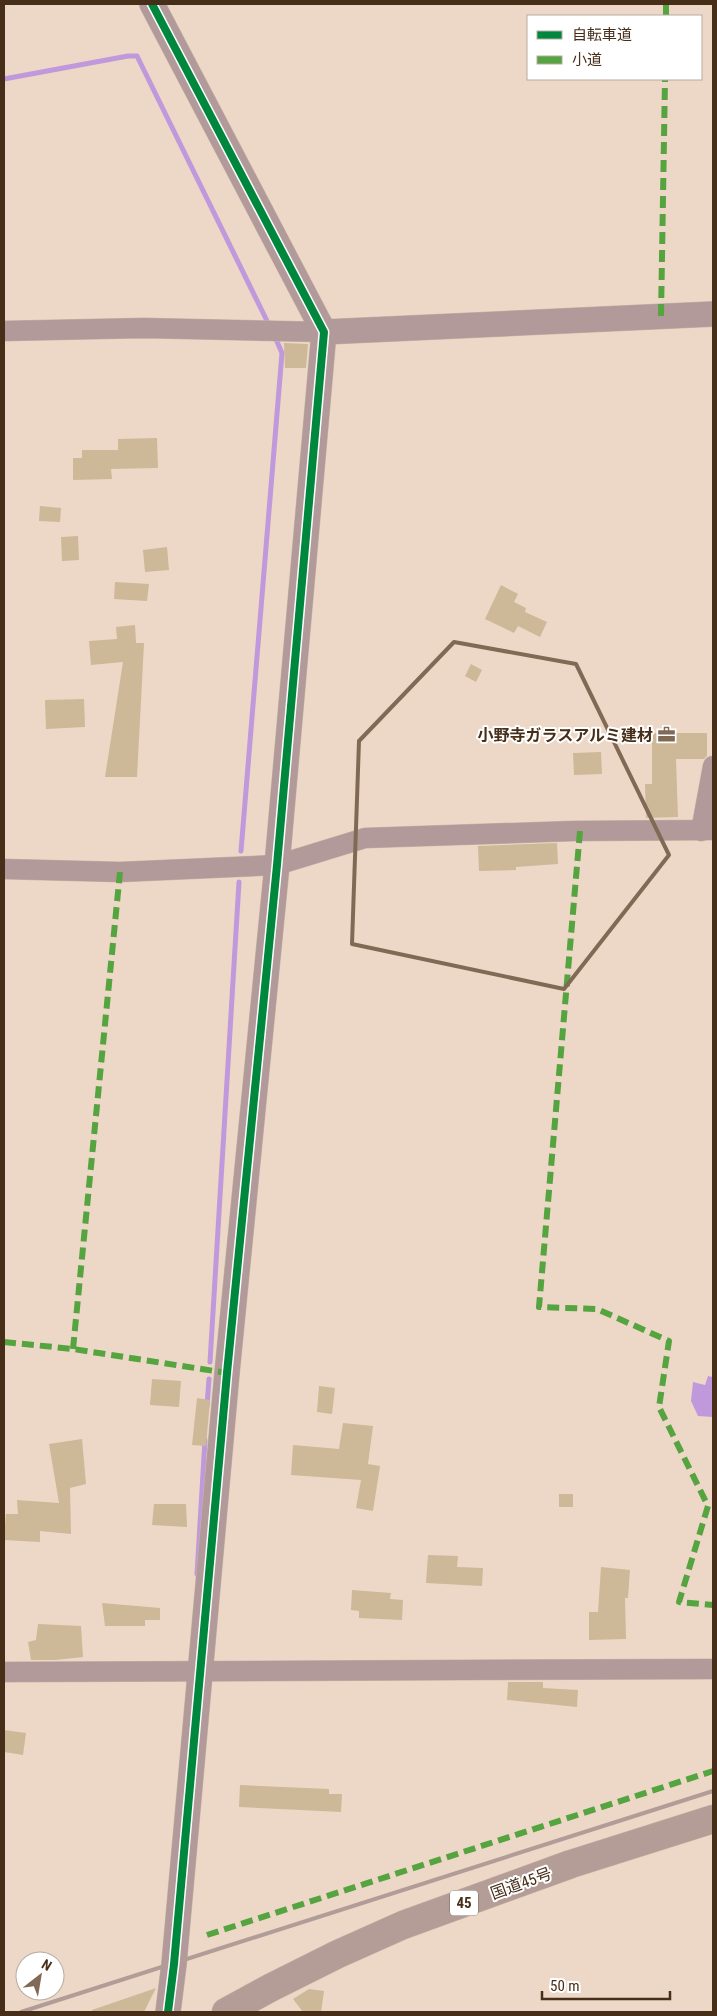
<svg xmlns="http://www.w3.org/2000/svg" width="717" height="2016" font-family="'Roboto Condensed','Noto Sans JP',sans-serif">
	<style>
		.water { fill: #bf99db }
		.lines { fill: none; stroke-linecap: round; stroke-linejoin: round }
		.stream { stroke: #bf99db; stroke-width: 5 }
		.building { fill: #cdb898 }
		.minor-casing { stroke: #c9b7a7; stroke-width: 21 }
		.tertiary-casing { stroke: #c9b7a7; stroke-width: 26 }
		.trunk-casing { stroke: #c9b7a7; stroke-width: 29 }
		.minor { stroke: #b29a9a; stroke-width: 20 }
		.tertiary { stroke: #b29a9a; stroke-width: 25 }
		.trunk { stroke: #b49c97; stroke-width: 28 }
		.rail { stroke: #b19c98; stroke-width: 4 }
		.quiet { stroke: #55a440; stroke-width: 6; stroke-dasharray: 12 6; stroke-linecap: butt }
		.cycleway-casing { stroke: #fff; stroke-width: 11 }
		.cycleway { stroke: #00873e; stroke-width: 8 }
		.marked { fill: none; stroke: #816a55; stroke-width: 4; stroke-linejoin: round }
		.labels { text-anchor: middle; stroke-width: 4; stroke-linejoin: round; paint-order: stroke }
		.shield { fill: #fff; stroke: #7e6d5d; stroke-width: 1 }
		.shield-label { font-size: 15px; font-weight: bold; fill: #472e18 }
		.poi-label { font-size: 16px; font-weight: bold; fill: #472e18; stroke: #fff; text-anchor: end }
		.street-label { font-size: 16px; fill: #472e18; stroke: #fff }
	</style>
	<rect width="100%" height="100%" fill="#edd8c7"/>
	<polygon class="water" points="708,1376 713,1377 713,1417 698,1416 691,1401 693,1382 705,1385"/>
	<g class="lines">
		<g class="stream">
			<polyline points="4,79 128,56 137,56 270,327"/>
			<polyline points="241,851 282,353 275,337"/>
			<polyline points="210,1362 239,882"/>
			<polyline points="207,1406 209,1379"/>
			<polyline points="197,1574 205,1440"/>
		</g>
	</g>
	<g class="building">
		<polygon points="284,343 308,344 306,368 285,368"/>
		<polygon points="157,438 158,468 111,469 112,479 73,480 73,458 82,458 82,450 118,450 118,439"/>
		<polygon points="40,506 61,508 60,522 39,521"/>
		<polygon points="78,536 79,560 62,561 61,537"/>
		<polygon points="167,547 169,570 145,572 143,550"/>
		<polygon points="115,582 149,584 147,601 114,599"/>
		<polygon points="501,585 518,594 514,602 526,608 525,612 547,622 540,637 518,626 514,633 485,619"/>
		<polygon points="135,625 136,643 144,643 137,777 105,777 123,662 91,665 89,641 117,639 116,627"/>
		<polygon points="471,664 482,670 476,682 465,676"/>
		<polygon points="84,699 85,727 46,729 45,700"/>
		<polygon points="652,733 707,733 707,756 704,759 676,759 678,817 646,818 645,784 652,784"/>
		<polygon points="601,752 602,774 574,775 573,753"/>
		<polygon points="557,843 558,864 516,867 516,870 479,871 478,846"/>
		<polygon points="152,1379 181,1381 179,1407 150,1405"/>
		<polygon points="319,1386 335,1388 332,1414 317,1412"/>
		<polygon points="197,1398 210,1400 206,1446 192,1445"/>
		<polygon points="343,1423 373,1426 368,1464 380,1466 373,1511 356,1508 361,1480 291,1475 293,1445 339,1449"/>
		<polygon points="82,1439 86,1484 70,1488 71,1534 40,1531 40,1542 4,1540 6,1514 18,1514 17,1500 59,1503 49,1444"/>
		<rect x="559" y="1494" width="14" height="13"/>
		<polygon points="154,1504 186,1504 187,1527 152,1525"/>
		<polygon points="428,1555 458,1556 457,1567 483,1568 482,1586 426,1583"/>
		<polygon points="601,1567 630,1570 628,1598 625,1598 626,1639 589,1640 589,1612 598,1612"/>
		<polygon points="352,1590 391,1593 390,1599 403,1600 402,1620 359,1618 359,1611 351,1610"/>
		<polygon points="102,1603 160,1608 160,1620 145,1620 145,1626 105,1626"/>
		<polygon points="38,1624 81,1626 83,1657 55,1660 31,1660 28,1642 36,1640"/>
		<polygon points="508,1682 543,1682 543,1688 578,1690 577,1707 507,1700"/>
		<polygon points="4,1730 26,1733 23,1755 4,1752"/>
		<polygon points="240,1785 329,1789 329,1794 342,1794 341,1812 239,1807"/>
		<polygon points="156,1988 144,2012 92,2012 92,2010"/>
		<polygon points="309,1989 324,1991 321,2012 303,2012 293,1999"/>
	</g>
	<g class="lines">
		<defs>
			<g id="minor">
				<polyline points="4,331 144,328 324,332"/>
				<polyline points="701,831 713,766"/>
				<polyline points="4,869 120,872 277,865 365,838 573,831 713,830"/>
				<polyline points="4,1672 713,1669"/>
			</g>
			<g id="tertiary">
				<polyline points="152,4 324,332 277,865 227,1373 174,1964 168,2012"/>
				<polyline points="324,332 713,314"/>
			</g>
			<polyline id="trunk" points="226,2012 270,1988 338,1954 403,1925 571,1864 713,1819"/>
		</defs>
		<use href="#minor" class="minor-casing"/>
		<use href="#tertiary" class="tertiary-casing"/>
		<use href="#trunk" class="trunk-casing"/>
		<use href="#minor" class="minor"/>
		<use href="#tertiary" class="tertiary"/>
		<use href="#trunk" class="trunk"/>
		<polyline class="rail" points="21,2012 713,1791"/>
		<g class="quiet">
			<polyline points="666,16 666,4"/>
			<polyline points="661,316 665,79"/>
			<polyline points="580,831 539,1307 597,1309 669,1341 659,1407 708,1506 679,1602 713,1605"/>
			<polyline points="4,1342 73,1349 227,1373"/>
			<polyline points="73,1349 120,872"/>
			<polyline points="207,1935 713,1771"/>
		</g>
		<defs>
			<polyline id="cycleway" points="152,4 324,332 277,865 227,1373 174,1964 168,2012"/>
		</defs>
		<use href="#cycleway" class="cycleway-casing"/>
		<use href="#cycleway" class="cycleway"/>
	</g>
	<path class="marked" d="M454 642 576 664 669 855 564 989 352 944 359 741Z"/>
	<defs>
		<symbol id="office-bare" viewBox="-9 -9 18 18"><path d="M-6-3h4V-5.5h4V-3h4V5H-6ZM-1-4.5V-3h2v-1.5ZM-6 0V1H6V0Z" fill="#816a55" stroke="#fff" stroke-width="2.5" paint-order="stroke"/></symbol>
	</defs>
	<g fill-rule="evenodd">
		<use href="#office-bare" x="654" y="722" width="25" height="25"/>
	</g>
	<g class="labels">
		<rect class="shield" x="450" y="1890.5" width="28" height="25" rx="4"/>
		<g class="shield-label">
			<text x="464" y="1908">45</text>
		</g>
		<g class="poi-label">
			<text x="653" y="741">小野寺ガラスアルミ建材</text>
		</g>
		<g class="street-label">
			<text transform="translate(521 1883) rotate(-20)" y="6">国道45号</text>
		</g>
	</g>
	<rect width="717" height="2016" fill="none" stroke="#472e18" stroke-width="10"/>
	<rect x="527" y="15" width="175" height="65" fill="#ffffff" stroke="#b5aba3"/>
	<rect x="537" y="31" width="25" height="8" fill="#00873e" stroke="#b5aba3"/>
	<text x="572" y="40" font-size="15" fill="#472e18">自転車道</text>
	<rect x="537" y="56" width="25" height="8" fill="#55a440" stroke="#b5aba3"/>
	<text x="572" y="65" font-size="15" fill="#472e18">小道</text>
	<g transform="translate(40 1976) rotate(31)"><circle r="24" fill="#ffffff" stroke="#b5aba3"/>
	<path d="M0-4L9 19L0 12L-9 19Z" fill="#816a55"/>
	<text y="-8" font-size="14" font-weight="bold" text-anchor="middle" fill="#472e18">N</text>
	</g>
	<path d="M542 1991v8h128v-8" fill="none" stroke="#472e18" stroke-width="2.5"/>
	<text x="550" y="1991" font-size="15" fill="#472e18" stroke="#ffffff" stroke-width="4" paint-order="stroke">50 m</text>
</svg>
